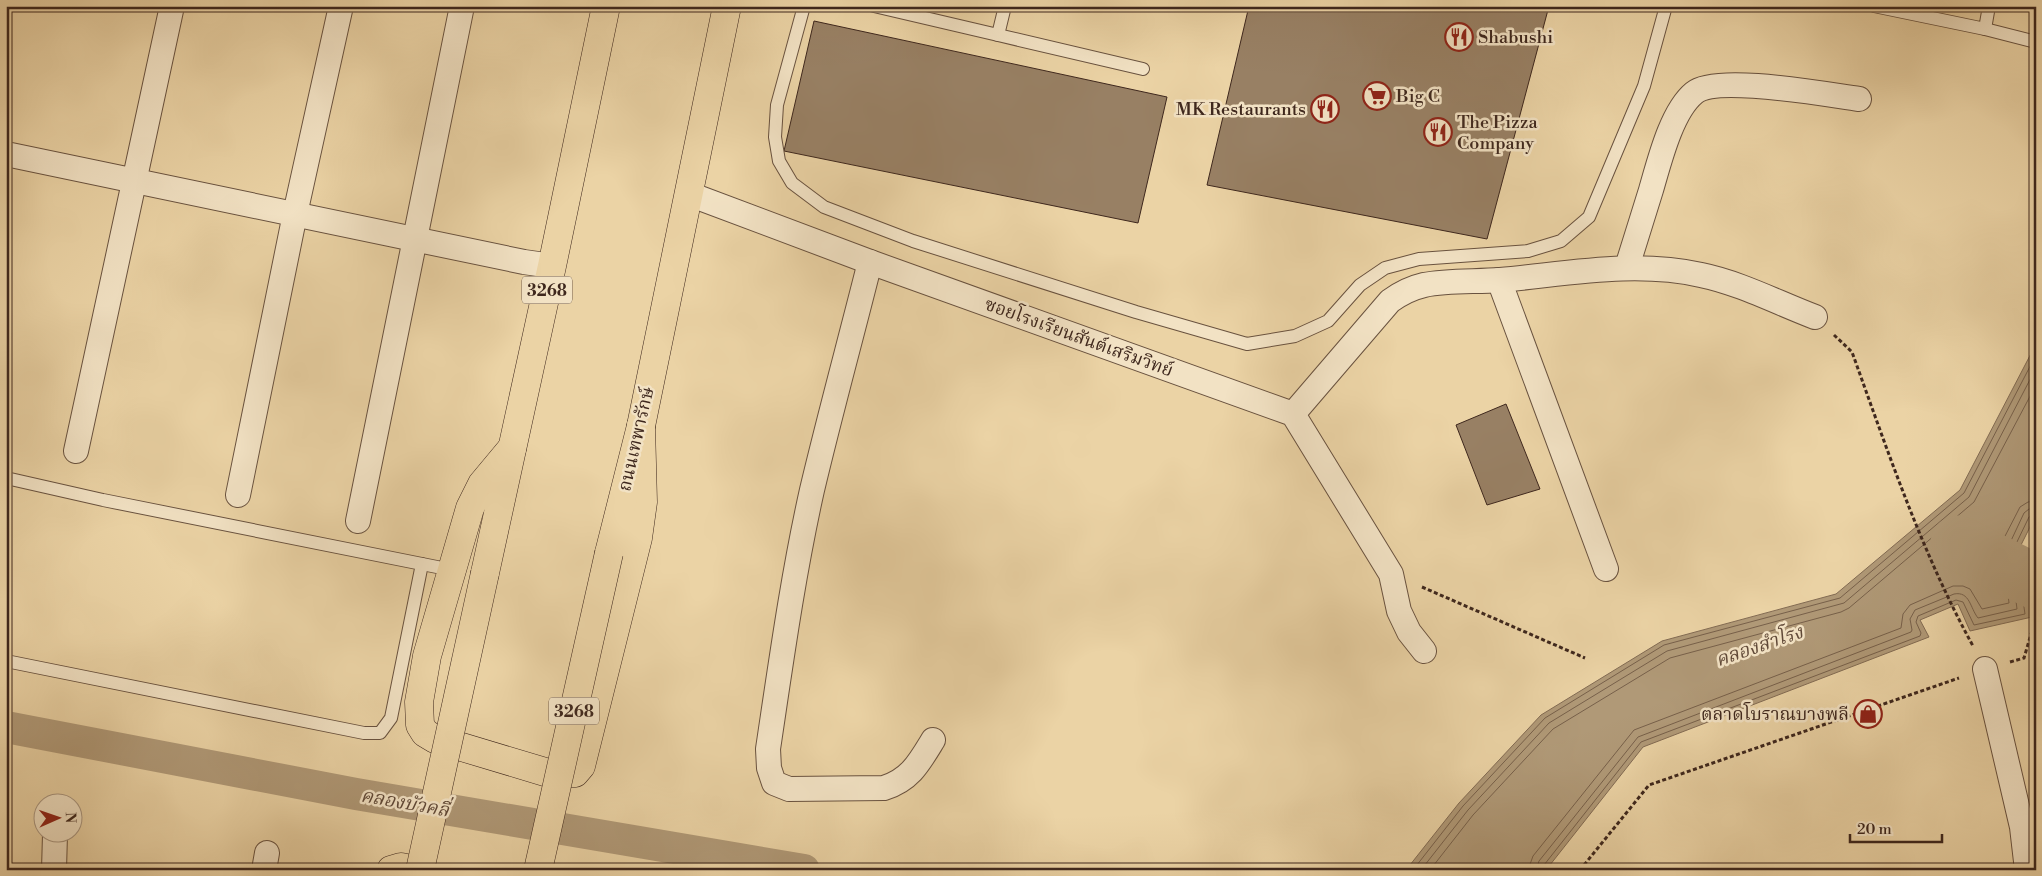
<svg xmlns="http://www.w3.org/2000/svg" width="2042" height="876" font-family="'Libre Bodoni','Noto Serif Thai',serif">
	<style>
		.water { fill: #b09977; stroke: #826b53 }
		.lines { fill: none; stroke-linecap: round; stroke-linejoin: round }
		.shore { stroke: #77604a; stroke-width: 1 }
		.canal { stroke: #b09977; stroke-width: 32 }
		.river { stroke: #b09977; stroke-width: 55 }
		.building { fill: #988064; stroke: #3e271d }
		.service-casing { stroke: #69523f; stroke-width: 14 }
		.minor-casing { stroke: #69523f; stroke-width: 26 }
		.primary-casing { stroke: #3e271d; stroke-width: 29 }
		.path { stroke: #3e271d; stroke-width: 3; stroke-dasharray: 4 2.5; stroke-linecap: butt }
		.service { stroke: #f2e2c4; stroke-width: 12 }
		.minor { stroke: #f2e2c4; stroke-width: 24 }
		.primary { stroke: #ebd3a5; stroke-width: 28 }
		.primary-bridge-casing { stroke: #3e271d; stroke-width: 29; stroke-linecap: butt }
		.primary-bridge { stroke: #ebd3a5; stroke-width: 28 }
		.labels { text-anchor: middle; stroke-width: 5; stroke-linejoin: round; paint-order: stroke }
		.shield { fill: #f2e2c4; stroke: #745f4f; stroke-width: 1 }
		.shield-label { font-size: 16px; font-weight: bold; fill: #3e271d }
		.poi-label { font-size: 18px; fill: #3e271d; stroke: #f2e2c4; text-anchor: start }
		.street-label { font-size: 18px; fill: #3e271d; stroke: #f2e2c4 }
		.water-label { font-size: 19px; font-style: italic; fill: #604938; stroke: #f2e2c4 }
	</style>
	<rect width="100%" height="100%" fill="#ebd3a5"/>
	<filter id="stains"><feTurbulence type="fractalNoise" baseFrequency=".004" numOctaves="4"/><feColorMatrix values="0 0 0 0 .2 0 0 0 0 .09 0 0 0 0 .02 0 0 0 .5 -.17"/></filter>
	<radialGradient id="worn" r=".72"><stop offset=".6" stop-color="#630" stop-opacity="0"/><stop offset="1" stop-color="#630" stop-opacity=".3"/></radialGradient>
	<polygon class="water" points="2036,344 2036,515 2020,547 2032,617 1970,631 1958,604 1920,620 1929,637 1643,747 1546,870 1406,870 1459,803 1541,715 1662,641 1836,594 1960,490"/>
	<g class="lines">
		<g class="shore">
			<polyline points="1413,870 1463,806 1545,718 1664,645 1840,598 1964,493 2036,355"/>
			<polyline points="1421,870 1468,810 1549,723 1667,651 1844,603 1969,497 2036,368"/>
			<polyline points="1430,870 1473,815 1553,729 1670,658 1841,612 1849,608 1974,502 2036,385"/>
			<polyline points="1528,870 1533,856 1634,730 1901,628 1903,614 1910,605 1953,586 1963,586 1970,589 1982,609 2009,603 2002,542 2020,507 2028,502 2036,501"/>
			<path d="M1536 870 1539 861 1638 737 1911 632 1912 630 1910 619 1915 610 1954 594C1970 591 1970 608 1978 618L2017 609 2009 545 2024 513 2029 509 2036 508"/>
			<polyline points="1542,870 1544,865 1641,742 1920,636 1921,633 1916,622 1918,616 1956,600 1963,602 1974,625 2025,614 2015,546 2029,517 2036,514"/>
		</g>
		<polyline class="canal" points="6,727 356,794 804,870"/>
		<polyline class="river" points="1958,543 2036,582"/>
	</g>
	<g class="building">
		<polygon points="1249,6 1549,6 1487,239 1207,185"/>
		<polygon points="814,21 1167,97 1138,223 784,151"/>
		<polygon points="1506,404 1540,489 1487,505 1456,425"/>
	</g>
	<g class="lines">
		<defs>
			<g id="service">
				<polyline points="804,6 777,105 775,137 779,161 792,183 824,207 913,241 1136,312 1247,344 1295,336 1328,321 1360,285 1385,268 1419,259 1528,251 1561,241 1589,217 1644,86 1666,6"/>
				<polyline points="874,6 998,35 1005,6"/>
				<polyline points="1874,6 1985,29 1989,6"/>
				<polyline points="1985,29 2036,42"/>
				<polyline points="998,35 1143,69"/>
				<polyline points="6,478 103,500 452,570"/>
				<polyline points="6,661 364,733 380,733 391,718 422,564"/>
			</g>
			<g id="minor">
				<polyline points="6,154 524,262 552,266"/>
				<polyline points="689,194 870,262 1293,414 1391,574 1399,611 1409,632 1424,651"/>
				<path d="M870 262C851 338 830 414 812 490 793 575 781 662 768 749L769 768 774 783 789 789 884 788C910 780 919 763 933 740"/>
				<path d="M1627 267C1635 241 1643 216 1651 190 1659 163 1671 112 1694 93 1716 74 1828 95 1859 99"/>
				<polyline points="1499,280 1606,569"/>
				<path d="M1293 414 1390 301C1401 293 1411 288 1424 285 1448 280 1476 282 1500 280 1567 274 1634 260 1701 275 1740 283 1778 303 1815 317"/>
				<polyline points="76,451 172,6"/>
				<polyline points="238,495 295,214 341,6"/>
				<polyline points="358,521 462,6"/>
				<polyline points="1985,669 2022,827 2027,870"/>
				<polyline points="54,870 55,834"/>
				<polyline points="264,870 267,853"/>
			</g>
			<g id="primary">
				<polyline points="512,448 482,484 470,508 427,656 419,702 420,725 425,733 435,739 555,775 575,773 581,766 638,538 643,502 641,426"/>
				<polyline points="609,553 641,426 727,6"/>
				<polyline points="485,573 552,266 606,6"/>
				<polyline points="391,870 401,867 416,870"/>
			</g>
		</defs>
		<use href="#service" class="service-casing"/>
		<use href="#minor" class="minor-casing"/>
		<use href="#primary" class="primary-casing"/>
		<g class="path">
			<path d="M1834 335 1852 352C1888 452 1922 553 1973 646"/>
			<polyline points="1422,587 1585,658"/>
			<polyline points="2010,662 2024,658 2036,617"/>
			<polyline points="1580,870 1649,785 1959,678"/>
		</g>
		<use href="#service" class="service"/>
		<use href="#minor" class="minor"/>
		<use href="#primary" class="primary"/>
		<defs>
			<g id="primary-bridge">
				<polyline points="420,870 485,573"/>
				<polyline points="538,870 609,553"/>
			</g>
		</defs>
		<use href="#primary-bridge" class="primary-bridge-casing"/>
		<use href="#primary-bridge" class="primary-bridge"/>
	</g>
	<defs>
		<symbol id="restaurant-ring" viewBox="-11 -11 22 22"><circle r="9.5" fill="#f2e2c4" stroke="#8f2418" stroke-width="1.5"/><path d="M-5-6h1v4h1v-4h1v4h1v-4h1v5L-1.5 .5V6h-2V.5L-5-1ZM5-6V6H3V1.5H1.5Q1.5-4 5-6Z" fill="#8f2418"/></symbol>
		<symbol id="supermarket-ring" viewBox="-11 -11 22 22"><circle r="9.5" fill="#f2e2c4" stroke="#8f2418" stroke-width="1.5"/><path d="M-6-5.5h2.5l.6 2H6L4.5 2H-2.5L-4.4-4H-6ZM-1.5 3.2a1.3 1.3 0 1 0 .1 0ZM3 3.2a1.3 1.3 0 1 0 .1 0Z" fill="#8f2418"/></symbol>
		<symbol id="shop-ring" viewBox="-11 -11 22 22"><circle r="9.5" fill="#f2e2c4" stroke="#8f2418" stroke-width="1.5"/><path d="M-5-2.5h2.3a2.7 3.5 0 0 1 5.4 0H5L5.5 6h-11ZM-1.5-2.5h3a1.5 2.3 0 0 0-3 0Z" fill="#8f2418"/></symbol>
	</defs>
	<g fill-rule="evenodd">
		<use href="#restaurant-ring" x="1443" y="21" width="32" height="32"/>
		<use href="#supermarket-ring" x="1361" y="80" width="32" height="32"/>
		<use href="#restaurant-ring" x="1309" y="93" width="32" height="32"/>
		<use href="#restaurant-ring" x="1422" y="116" width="32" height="32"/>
		<use href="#shop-ring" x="1852" y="698" width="32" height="32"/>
	</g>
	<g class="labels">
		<g class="shield">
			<rect x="522" y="276.5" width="50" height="27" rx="4"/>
			<rect x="549" y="697.5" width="50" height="27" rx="4"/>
		</g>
		<g class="shield-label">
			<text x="547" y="296">3268</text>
			<text x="574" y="717">3268</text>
		</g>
		<g class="poi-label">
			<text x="1478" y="43">Shabushi</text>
			<text x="1396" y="102">Big C</text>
			<text x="1306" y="115" text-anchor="end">MK Restaurants</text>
			<text x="1457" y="128">The Pizza<tspan x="1457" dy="21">Company</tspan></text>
			<text x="1849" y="720" text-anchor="end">ตลาดโบราณบางพลี</text>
		</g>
		<g class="street-label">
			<text transform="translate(1079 337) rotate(20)" y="6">ซอยโรงเรียนสันต์เสริมวิทย์</text>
			<text transform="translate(636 439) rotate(-77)" y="6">ถนนเทพารักษ์</text>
		</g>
		<g class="water-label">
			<text transform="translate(1759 645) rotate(-19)" y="7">คลองสำโรง</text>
			<text transform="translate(405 802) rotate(10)" y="7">คลองบัวคลี่</text>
		</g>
	</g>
	<rect width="2042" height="876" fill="none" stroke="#ebd3a5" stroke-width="25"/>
	<rect x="8" y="8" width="2027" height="861" fill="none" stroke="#3e271d" stroke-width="2.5"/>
	<rect x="12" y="12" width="2017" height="851" fill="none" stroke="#3e271d"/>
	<g transform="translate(58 818) rotate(88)"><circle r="24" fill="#f2e2c4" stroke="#aa9781"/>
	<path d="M0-4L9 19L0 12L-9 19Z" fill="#8f2418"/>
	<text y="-8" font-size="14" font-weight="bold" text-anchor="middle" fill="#3e271d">N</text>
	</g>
	<path d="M1850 834v8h92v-8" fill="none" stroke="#3e271d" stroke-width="2.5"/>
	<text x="1857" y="834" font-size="15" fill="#3e271d" stroke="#f2e2c4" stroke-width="4" paint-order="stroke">20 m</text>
	<rect width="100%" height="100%" filter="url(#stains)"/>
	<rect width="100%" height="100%" fill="url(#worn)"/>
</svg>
